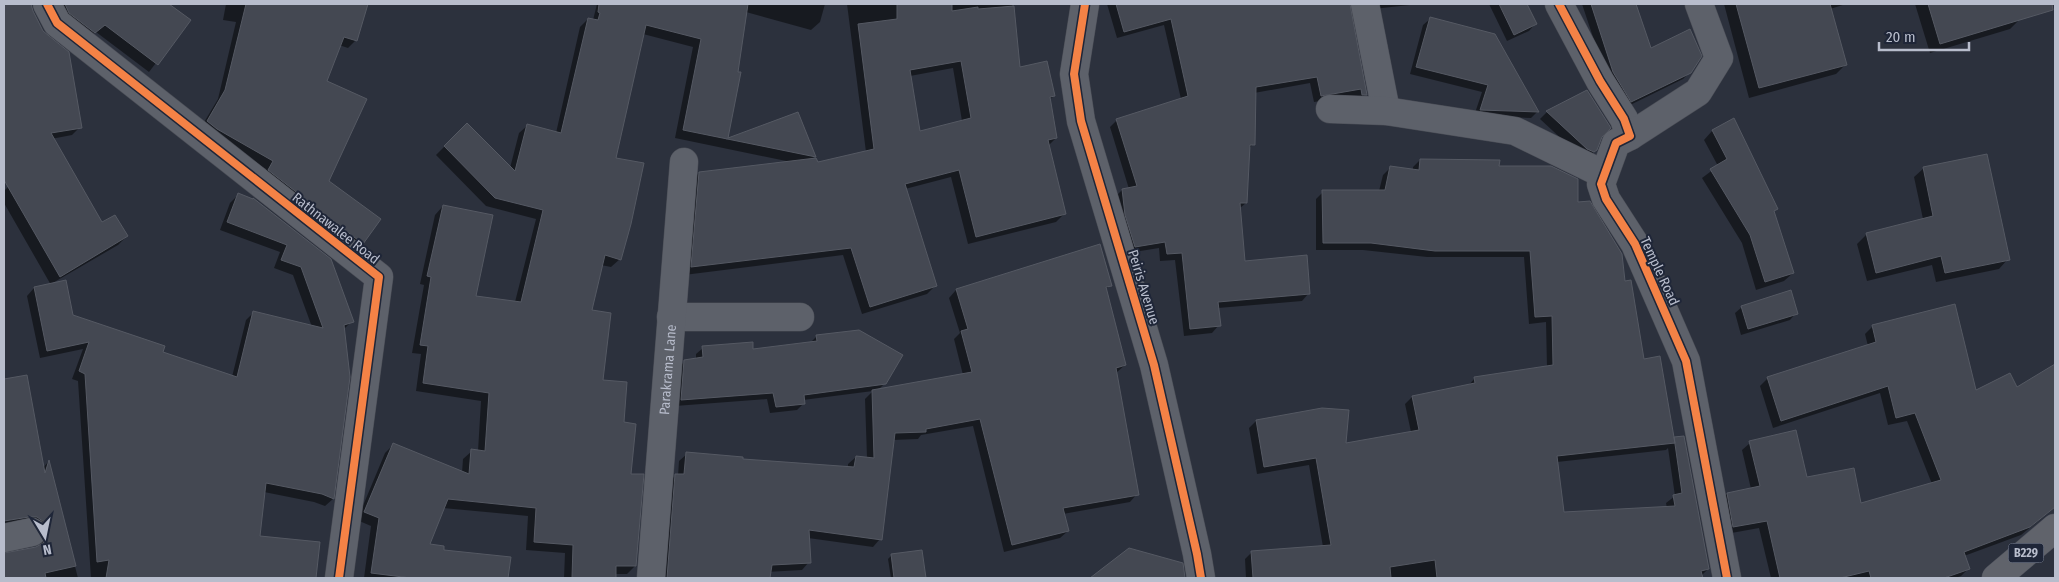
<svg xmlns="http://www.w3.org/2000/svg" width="2059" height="582" font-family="'Fira Sans Condensed',sans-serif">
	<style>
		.shadow { fill: #0007; fill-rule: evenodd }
		.building { fill: #444852; stroke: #555963; fill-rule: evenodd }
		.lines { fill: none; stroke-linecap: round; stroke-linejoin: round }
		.minor-casing { stroke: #494c55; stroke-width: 29 }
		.major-casing { stroke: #4a4e59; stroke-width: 29 }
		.minor { stroke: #5d616a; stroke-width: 28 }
		.major { stroke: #60636b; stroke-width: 28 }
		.cycleway-casing { stroke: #1f2638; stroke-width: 11 }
		.cycleway { stroke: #f48246; stroke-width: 8 }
		.labels { text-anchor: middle; stroke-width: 4; stroke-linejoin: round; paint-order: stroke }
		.shield { fill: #1f2638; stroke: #8a90a0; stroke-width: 1 }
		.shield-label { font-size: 12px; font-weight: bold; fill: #b8bdcc }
		.street-label { font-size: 14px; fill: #b8bdcc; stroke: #1f2638 }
	</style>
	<rect width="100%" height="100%" fill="#2c313d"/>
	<g class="shadow">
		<polygon points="4,4 30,4 32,11 46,36 80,127 72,135 4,148"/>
		<polygon points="52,4 167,4 189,20 149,72 96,32 86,40"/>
		<polygon points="226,4 367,4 356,40 348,48 339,45 326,82 327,181 379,219 354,251 261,178 266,169 200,129 218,99 236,22 223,20"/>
		<path d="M597 4H825L820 22 811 30 746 12 737 73H740L726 140 798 113 814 157 812 160 817 163 866 152 847 4H1012L1019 69 1054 96 1049 100 1056 138 1048 146 1064 214 1056 222 968 244 951 177 905 189 935 286 927 294 862 314 843 255 684 275 691 181 699 173 791 162 675 138 693 47 643 34 614 159 620 259 611 267 601 265 590 311 601 381 623 424 629 475 635 566 627 574H615V578H564L565 553 526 550 528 516 443 508 428 545 442 551 509 558 507 578H364L371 526 357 520 385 453 393 445 462 473 463 459 472 451H478L481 401 416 391 421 354 412 353 424 285 420 284 435 215 443 206 474 297 515 302 536 219 486 206 436 155 467 124 510 168 519 133 528 125 556 133 580 27 588 19 593 20ZM953 68 962 121 918 132 910 76Z"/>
		<polygon points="1107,4 1349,4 1366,94 1358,101 1355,101 1354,96 1314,102 1310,83 1254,93 1253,144 1248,150 1246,203 1240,208 1244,262 1309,293 1302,301 1218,308 1219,325 1212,333 1184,336 1175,260 1160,261 1159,248 1128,253 1115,197 1122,190 1129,189 1110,127 1117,120 1181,99 1164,25 1117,38"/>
		<polygon points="1371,4 1419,4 1373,9"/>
		<polygon points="1489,4 1526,4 1535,24 1529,31 1507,41"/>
		<polygon points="1582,4 1635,4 1650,50 1690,72 1683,79 1624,108 1607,79"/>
		<polygon points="1724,4 1846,4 1830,9 1846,64 1836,74 1749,98"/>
		<polygon points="1915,4 2026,4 2016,6 2020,19 2010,29 1930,53"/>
		<polygon points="1430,19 1537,112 1531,118 1474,116 1482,92 1410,74 1423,25"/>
		<polygon points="1586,91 1601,137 1596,150 1588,157 1580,156 1540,119 1547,112"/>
		<polygon points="1733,120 1773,212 1793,273 1784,281 1756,290 1742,243 1702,178 1718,166 1704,140 1712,131"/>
		<path d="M1420 160 1498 167 1577 204 1624 282 1643 361 1673 440 1675 438 1708 569 1701 576 1702 578H1246L1245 559 1252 552 1323 547 1309 465 1257 474 1249 428 1256 421 1322 409 1345 444 1411 432 1405 404 1412 397 1468 386 1475 378 1547 368 1546 322 1529 324 1524 257H1427L1363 250H1316V199L1323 192 1379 191 1383 175 1390 168 1413 170V167ZM1668 448 1675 496 1666 503 1667 508 1563 514 1557 462 1666 450Z"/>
		<polygon points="1924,168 2008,259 1999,269 1936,282 1932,265 1867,281 1857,244 1866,235 1923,219 1914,177"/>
		<polygon points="8,187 102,224 127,236 118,245 51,284 72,316 162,353 232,377 246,320 253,313 312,327 293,275 274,268 280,252 220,230 230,203 238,195 252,200 352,321 344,329 349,377 333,499 325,506 314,502 264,492 259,537 319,543 315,578 91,578 78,381 72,379 83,349 40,358 27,296 34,288 51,285 4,203 4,191"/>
		<polygon points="1110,285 1105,290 1125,365 1116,373 1137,494 1130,502 1063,514 1068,531 1060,538 1004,552 973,426 921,435 918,439 893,440 880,539 873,547 808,538 809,562 802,570 729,574 726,578 660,578 668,483 675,476 678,476 679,461 687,454 741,460 848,468 848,464 856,457 867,458 865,399 873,391 803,400 804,403 797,410 770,413 767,399 675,406 678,368 685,361 696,360 696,354 703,348 752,351 810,343 817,336 885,383 878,390 963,375 954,339 960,333 949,298 956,290"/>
		<polygon points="1742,307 1796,313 1790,320 1741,335 1735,313"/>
		<polygon points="1873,326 1975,391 2017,389 2053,367 2055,371 2055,472 2050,475 2055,482 2055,507 2021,535 1964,556 1968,569 1961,576 1955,578 1771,578 1759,528 1726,534 1720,502 1727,494 1751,489 1742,450 1750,443 1806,478 1860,505 1932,484 1907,421 1888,425 1880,393 1773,428 1760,386 1768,378 1868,346 1865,334"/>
		<polygon points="26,377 43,468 48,462 78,578 4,578 4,554 36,548 40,545 40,537 4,527 4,381"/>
		<polygon points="1129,550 1170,561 1174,578 1093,578"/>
		<polygon points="921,551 925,578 891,578 888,559 891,556"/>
	</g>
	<g class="building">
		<polygon points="4,4 31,4 33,11 43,31 69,52 82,128 51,133 102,222 115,215 128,236 60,277 4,180"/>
		<polygon points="65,4 169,4 191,20 158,65 105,25 95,33 69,13"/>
		<polygon points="246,4 368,4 357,41 344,37 327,81 367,99 329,181 381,219 363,244 268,170 273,161 217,129 207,121 225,90"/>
		<polygon points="599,4 748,4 738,72 741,72 728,138 798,112 816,157 683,130 701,39 646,25 616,158 644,163 631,224 621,260 605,255 592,310 611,313 603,380 627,382 624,422 636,424 631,474 644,474 636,566 616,566 616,578 572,578 573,545 534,542 536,508 448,499 430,544 444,546 444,550 511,557 508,578 411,578 371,573 379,518 364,512 393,443 469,474 471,449 485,451 489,393 423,383 428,346 420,345 431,277 427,276 443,205 493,215 476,296 521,302 543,210 495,198 444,146 467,123 515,171 527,124 561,133 588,18 598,20 600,13 598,12"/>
		<path d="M897 4H952V11L978 7V9L1014 6 1020 67 1047 61 1055 96 1050 97 1057 138 1048 140 1066 214 976 237 959 170 905 184 937 286 870 307 851 248 691 267 699 172 816 158 818 162 874 149 858 24 897 19ZM961 61 971 118 920 131 910 70Z"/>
		<polygon points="1116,4 1350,4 1367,95 1362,95 1361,89 1321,96 1317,77 1256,87 1255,145 1250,145 1247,203 1240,203 1245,261 1307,255 1310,294 1218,302 1221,326 1190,329 1182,253 1167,254 1165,242 1135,247 1125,215 1122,189 1137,186 1116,119 1188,96 1171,19 1124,32"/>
		<polygon points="1499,4 1527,4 1537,24 1514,35"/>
		<polygon points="1591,4 1636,4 1651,48 1690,29 1702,56 1691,73 1631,102 1613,72"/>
		<polygon points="1736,4 1830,4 1847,65 1759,88"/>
		<polygon points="1928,4 2052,4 2053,10 1940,44"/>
		<polygon points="1430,17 1495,34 1539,112 1480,110 1488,85 1416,67"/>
		<polygon points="1587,90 1611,128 1602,137 1597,150 1594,152 1587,149 1546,111"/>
		<polygon points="1734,118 1778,209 1774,211 1794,273 1765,282 1750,235 1710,169 1727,159 1712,130"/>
		<polygon points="1987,154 2010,260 1945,273 1941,256 1876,273 1866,233 1933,216 1923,167"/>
		<polygon points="1420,159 1500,160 1499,166 1551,166 1578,179 1578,202 1590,201 1622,254 1625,281 1631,280 1644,359 1660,356 1675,443 1557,456 1564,512 1675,506 1673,495 1682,493 1674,437 1684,436 1709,569 1701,571 1703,578 1437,578 1435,560 1390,567 1391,578 1253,578 1251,551 1331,545 1316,458 1264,467 1256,420 1322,408 1349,410 1346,443 1419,430 1412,396 1475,383 1474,377 1553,365 1552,316 1535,317 1530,251 1435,251 1371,243 1323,243 1322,190 1385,190 1390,166 1419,170"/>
		<polygon points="238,193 253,199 253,198 331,259 354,322 344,325 350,377 334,499 322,494 266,483 260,536 320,542 316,578 106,578 109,560 97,562 85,374 79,371 89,342 47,351 34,287 66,280 73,315 165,346 163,352 237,377 253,311 323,328 301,267 281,260 287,245 227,222"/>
		<polygon points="1100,244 1112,286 1106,287 1126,365 1116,368 1139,495 1063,508 1069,531 1012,545 980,419 926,429 926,432 895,433 882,540 809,530 811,563 772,565 770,578 667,578 675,474 684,474 686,452 743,457 743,459 854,467 856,456 874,458 872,390 972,372 961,331 968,329 956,289"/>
		<polygon points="1791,290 1798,314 1748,329 1741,306"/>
		<polygon points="1955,304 1976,390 2010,373 2017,387 2055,364 2055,507 2030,527 1964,552 1970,569 1944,578 1871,578 1869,571 1840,578 1780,578 1767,521 1733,527 1727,493 1760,486 1749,441 1796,430 1807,477 1854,468 1861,503 1941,480 1915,413 1896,418 1888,386 1781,421 1767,377 1876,342 1872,325"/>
		<polygon points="859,330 903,355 886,384 804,395 805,404 776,407 773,393 681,400 684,360 703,357 702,346 753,342 753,349 817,341 816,335"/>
		<polygon points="27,375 45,473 49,460 76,566 45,573 46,578 4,578 4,553 36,547 43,543 47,536 47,528 44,522 37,517 29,517 4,521 4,379"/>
		<polygon points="1129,548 1183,563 1185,578 1090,578"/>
		<polygon points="922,550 926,578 894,578 891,554"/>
	</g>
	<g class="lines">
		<defs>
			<g id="minor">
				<polyline points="47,4 57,23 379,277 339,578"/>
				<polyline points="1085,4 1074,74 1081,121 1154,365 1197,554 1201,578"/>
				<polyline points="1365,4 1386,111"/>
				<polyline points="1559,4 1600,81 1624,119 1630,136 1616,143 1601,184 1606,199 1635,244 1686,361 1727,578"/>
				<polyline points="1330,109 1386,111 1515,131 1603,174"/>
				<polyline points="1630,136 1698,92 1719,58 1699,4"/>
				<polyline points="671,317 800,317"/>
				<polyline points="4,538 32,532"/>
				<path id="s1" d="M651 578 684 162"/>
			</g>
			<polyline id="major" points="1996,578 2055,528"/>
		</defs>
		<use href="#minor" class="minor-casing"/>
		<use href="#major" class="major-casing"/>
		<use href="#minor" class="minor"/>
		<use href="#major" class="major"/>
		<defs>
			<g id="cycleway">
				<polyline points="47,4 57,23 379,277 339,578"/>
				<polyline points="1085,4 1074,74 1081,121 1154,365 1197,554 1201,578"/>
				<polyline points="1559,4 1600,81 1624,119 1630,136 1616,143 1601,184 1606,199 1635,244 1686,361 1727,578"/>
			</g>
		</defs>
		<use href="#cycleway" class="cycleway-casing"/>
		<use href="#cycleway" class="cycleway"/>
	</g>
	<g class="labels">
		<rect class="shield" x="2008.5" y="543.5" width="35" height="19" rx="4"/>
		<g class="shield-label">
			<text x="2026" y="557">B229</text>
		</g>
		<g class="street-label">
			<text transform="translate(336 228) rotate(38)" y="5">Rathnawalee Road</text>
			<text transform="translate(1660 271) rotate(65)" y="5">Temple Road</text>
			<text transform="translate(1144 287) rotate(73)" y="5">Peiris Avenue</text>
			<text dy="5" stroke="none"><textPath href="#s1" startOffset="209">Parakrama Lane</textPath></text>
		</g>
	</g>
	<rect width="2059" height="582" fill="none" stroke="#b8bdcc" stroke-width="10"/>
	<g transform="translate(45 537) rotate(170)" stroke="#1f2638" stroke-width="4" paint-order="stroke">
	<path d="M0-4L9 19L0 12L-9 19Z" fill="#b8bdcc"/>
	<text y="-8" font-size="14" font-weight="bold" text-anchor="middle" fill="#b8bdcc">N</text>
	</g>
	<path d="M1879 42v8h90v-8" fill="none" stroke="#b8bdcc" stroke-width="2.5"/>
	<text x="1886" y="42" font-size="15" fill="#b8bdcc" stroke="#1f2638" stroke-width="4" paint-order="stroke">20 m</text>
</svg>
